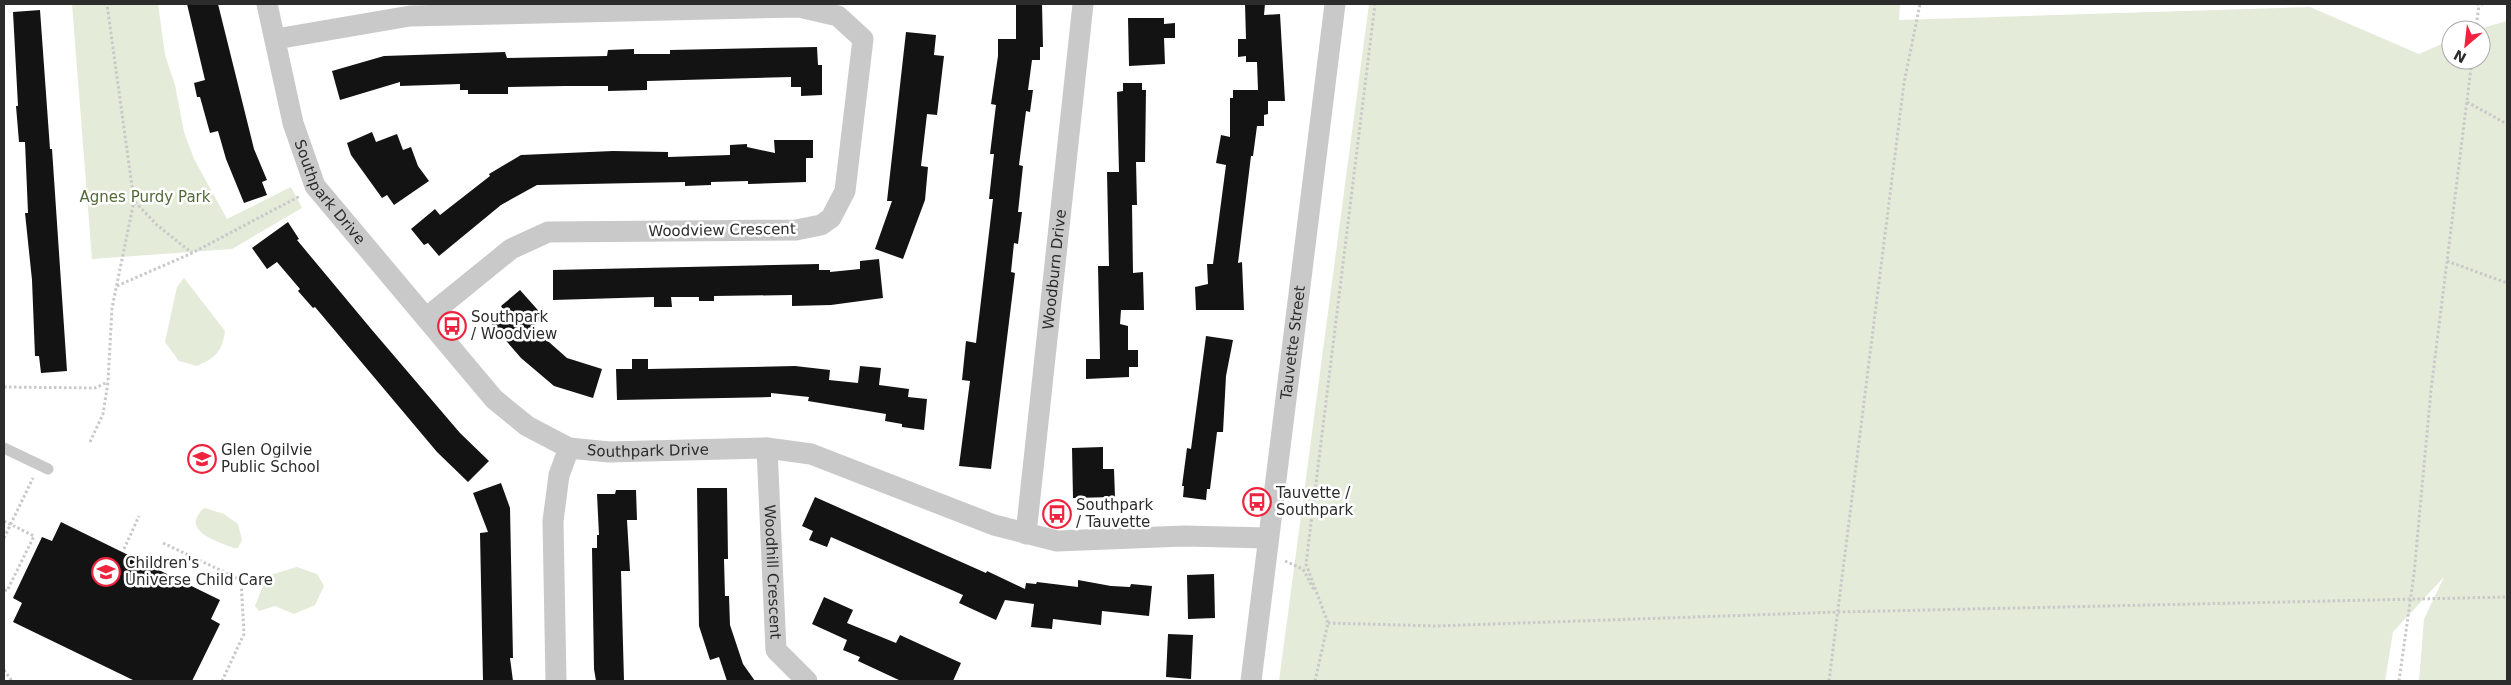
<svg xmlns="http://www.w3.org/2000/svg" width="2511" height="685" font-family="'DejaVu Sans',sans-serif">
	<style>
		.green { fill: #e4ebd9 }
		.building { fill: #131313 }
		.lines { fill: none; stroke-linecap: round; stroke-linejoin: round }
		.path { stroke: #c9c9c9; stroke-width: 3; stroke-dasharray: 2.5 2.5; stroke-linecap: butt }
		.lane { stroke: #c9c9c9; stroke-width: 11 }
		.street { stroke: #c9c9c9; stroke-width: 21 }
		.labels { text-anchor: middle; stroke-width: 5; stroke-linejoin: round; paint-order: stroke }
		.street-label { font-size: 15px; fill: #2c2c2c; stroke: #fff }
		.park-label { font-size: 15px; fill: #526a38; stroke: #fff }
		.poi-label { font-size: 15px; fill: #2c2c2c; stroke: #fff; text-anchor: start }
	</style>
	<rect width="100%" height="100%" fill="#fff"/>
	<g class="green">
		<polygon points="72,4 158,4 165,55 175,85 184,132 194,159 227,219 291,187 302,208 232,249 92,259"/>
		<polygon points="1369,4 1900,4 1899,20 2310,7 2419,54 2451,40 2451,60 2481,60 2481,30 2475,30 2507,21 2507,681 2419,681 2424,619 2444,577 2393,632 2385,681 1279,681"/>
		<path d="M184 278 225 331C222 352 216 357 197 366L179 361 165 342 177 287Z"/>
		<path d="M205 508 224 514 238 524 242 540 238 548H234C222 543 189 534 197 517 200 513 200 510 205 508Z"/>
		<polygon points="297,567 317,574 324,586 315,605 294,614 275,606 259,611 255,606 267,576"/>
	</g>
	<g class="building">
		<polygon points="187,4 218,4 254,149 267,180 262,182 267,195 244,203 226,159 218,131 210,133 200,97 197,97 194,83 205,80"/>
		<polygon points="1016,4 1042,4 1043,47 1040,47 1040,60 1032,60 1028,90 1033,90 1030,112 1026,111 1019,165 1023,166 1018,212 1022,212 1018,244 1014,243 1011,272 1015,273 991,469 959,466 970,381 962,380 966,341 976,343 993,199 989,199 994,154 990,154 996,105 991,104 998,56 998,39 1016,39"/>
		<polygon points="1245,4 1265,4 1264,15 1280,14 1285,101 1268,101 1268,114 1264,115 1264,126 1257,126 1253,156 1251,156 1238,263 1242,262 1244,310 1196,310 1195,287 1208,284 1207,264 1213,264 1226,165 1216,163 1221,135 1230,137 1230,98 1233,98 1233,90 1258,90 1257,62 1246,62 1246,56 1238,57 1238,39 1246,39"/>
		<polygon points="40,10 50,149 52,149 67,371 41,373 39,356 35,356 32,280 25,213 28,213 25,142 19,142 16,106 18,106 13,12"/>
		<polygon points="1128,18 1164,18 1164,24 1175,23 1175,38 1164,38 1165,64 1129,66"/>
		<polygon points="906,32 936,35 934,55 944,56 937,115 927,114 921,166 928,167 925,200 903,259 875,249 892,201 887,201"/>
		<polygon points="817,47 818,65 822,65 822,95 801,96 801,87 791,87 791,77 647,81 647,90 608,91 608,86 565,86 508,87 508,94 468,94 468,90 460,90 460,84 400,86 400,82 340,100 332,71 384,56 505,52 507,58 607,56 608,50 634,49 634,54 670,54 670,50"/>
		<polygon points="1123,83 1142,83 1142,90 1146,90 1145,162 1136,162 1137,205 1132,205 1133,273 1143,272 1144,310 1121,310 1120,324 1128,326 1128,350 1138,350 1138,367 1129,367 1129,377 1086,379 1086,359 1100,359 1098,266 1109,266 1107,172 1119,172 1117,92 1123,91"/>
		<polygon points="372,132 376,142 397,134 403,150 411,147 418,166 429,181 394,205 387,195 382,198 351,155 347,143"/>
		<polygon points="774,140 813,140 813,158 806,158 806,182 748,184 748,181 711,182 711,185 685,186 685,182 537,185 501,205 439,256 428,243 424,245 411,229 435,209 440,215 490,176 489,174 521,155 613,151 668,152 668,157 730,155 730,145 747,144 747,147 775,153"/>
		<polygon points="288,222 299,239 297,240 372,330 460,433 489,461 468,482 437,452 315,307 313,308 298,291 300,289 277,262 267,269 252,248"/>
		<polygon points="879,259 883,298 831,305 792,306 792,295 714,296 714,301 699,301 699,297 671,297 672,307 654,307 654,297 553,300 553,270 819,264 819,270 830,270 830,272 860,269 860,261"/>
		<polygon points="520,290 544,317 532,327 567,358 602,369 593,398 554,386 521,358 490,322 504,311 501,306"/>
		<polygon points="1206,336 1233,340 1226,376 1223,432 1217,432 1210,489 1207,489 1206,500 1183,497 1184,486 1182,486 1187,448 1191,449"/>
		<polygon points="632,359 648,359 648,369 795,366 830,370 829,380 858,383 860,366 881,368 879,385 909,389 908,397 927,399 924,430 902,427 902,424 885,421 886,414 808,401 809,397 771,393 771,397 617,400 616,369 632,369"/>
		<polygon points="1103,447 1103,469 1114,469 1115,497 1073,498 1072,448"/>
		<polygon points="501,483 510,508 513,658 510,658 513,681 483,681 480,533 488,532 473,493"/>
		<polygon points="697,488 727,488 728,559 724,559 725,596 729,596 730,625 743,664 755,681 727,681 719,657 710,660 699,626"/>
		<polygon points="616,490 636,490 637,520 627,520 630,571 621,571 624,681 596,681 594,669 592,548 597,548 597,535 599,535 597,494 615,494"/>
		<polygon points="815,497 986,573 987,571 1025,589 1026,583 1036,584 1037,582 1078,587 1078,580 1111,586 1130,587 1131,584 1152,586 1149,616 1102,611 1101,625 1053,619 1052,629 1031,627 1034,604 1005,600 996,620 959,603 963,595 831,537 827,547 809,540 813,531 802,526"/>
		<polygon points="61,522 220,600 211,619 220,624 192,681 135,681 13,622 22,603 13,598 42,537 52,541"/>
		<polygon points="1214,574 1215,618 1188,619 1187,575"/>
		<polygon points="824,597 853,610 847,623 896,643 900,635 961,663 953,681 901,681 858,661 860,657 843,650 847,640 812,624"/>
		<polygon points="1168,634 1193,635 1191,679 1166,677"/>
	</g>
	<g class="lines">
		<g class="path">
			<polyline points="2476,4 2484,4"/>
			<polyline points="2476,30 2479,4"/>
			<polyline points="2467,102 2507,124"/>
			<polyline points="135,202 157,225 192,253"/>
			<polyline points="2447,261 2507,283"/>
			<polyline points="117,286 192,253 300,196"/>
			<polyline points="4,387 95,388 108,382"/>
			<polyline points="90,442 103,414 108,382 112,308 134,201 107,4"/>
			<polyline points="4,521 34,536 7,591 4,590"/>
			<polyline points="4,538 33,478"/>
			<polyline points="163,543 241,580 244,634 222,681"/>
			<polyline points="124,549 139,516"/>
			<polyline points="1285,561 1303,569 1314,590"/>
			<polyline points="1328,623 1435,626 1838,612 2507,597"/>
			<polyline points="4,670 12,681"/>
			<polyline points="1315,681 1328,623 1306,564 1375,4"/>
			<polyline points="1829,681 1904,83 1920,4"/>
			<polyline points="2399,681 2414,574 2431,390 2472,60"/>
		</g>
		<polyline class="lane" points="4,448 48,469"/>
		<g class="street">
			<path id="s1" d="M267 4 293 123 315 186 494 399 527 426 569 448 609 452 767 448 811 454 994 525 1057 541 1184 536 1268 538"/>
			<polyline points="276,39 410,16 799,7 838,16 863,39 845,191 831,218 821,225 796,230 548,232 511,249 426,318"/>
			<path id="s2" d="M767 448 776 650 807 681"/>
			<path id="s3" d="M1026 534 1083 4"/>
			<polyline points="556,681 553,521 559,475 569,448"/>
			<path id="s4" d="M1251 681 1335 4"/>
		</g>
	</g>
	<defs>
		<symbol id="bus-ring" viewBox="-11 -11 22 22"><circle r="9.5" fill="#fff" stroke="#ef233d" stroke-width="1.5"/><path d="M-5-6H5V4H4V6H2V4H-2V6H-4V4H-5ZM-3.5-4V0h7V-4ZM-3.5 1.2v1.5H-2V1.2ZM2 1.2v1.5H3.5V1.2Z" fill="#ef233d"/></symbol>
		<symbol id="school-ring" viewBox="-11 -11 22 22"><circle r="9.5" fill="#fff" stroke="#ef233d" stroke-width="1.5"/><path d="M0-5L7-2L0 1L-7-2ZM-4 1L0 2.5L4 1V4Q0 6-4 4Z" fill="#ef233d"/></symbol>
	</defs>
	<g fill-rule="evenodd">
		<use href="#bus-ring" x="436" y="310" width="32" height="32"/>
		<use href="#school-ring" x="186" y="443" width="32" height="32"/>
		<use href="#bus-ring" x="1241" y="486" width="32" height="32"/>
		<use href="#bus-ring" x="1041" y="498" width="32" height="32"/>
		<use href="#school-ring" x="90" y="556" width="32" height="32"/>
	</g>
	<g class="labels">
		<g class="street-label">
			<text dy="5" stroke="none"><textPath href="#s1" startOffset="201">Southpark Drive</textPath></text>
			<text transform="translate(722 230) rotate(-1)" y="5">Woodview Crescent</text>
			<text dy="5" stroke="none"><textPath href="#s3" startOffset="266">Woodburn Drive</textPath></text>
			<text dy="5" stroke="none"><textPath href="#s4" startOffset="341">Tauvette Street</textPath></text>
			<text dy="5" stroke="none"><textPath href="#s1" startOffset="636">Southpark Drive</textPath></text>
			<text dy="5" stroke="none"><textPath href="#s2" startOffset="124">Woodhill Crescent</textPath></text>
		</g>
		<g class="park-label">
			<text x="145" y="202">Agnes Purdy Park</text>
		</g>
		<g class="poi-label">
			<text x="471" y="322">Southpark<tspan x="471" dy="17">/ Woodview</tspan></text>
			<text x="221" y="455">Glen Ogilvie<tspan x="221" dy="17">Public School</tspan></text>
			<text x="1276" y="498">Tauvette /<tspan x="1276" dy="17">Southpark</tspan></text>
			<text x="1076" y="510">Southpark<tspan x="1076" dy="17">/ Tauvette</tspan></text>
			<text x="125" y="568">Children's<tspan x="125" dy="17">Universe Child Care</tspan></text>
		</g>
	</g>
	<rect width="2511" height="685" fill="none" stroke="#2c2c2c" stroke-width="10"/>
	<g transform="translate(2466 45) rotate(208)"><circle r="24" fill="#ffffff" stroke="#ababab"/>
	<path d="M0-4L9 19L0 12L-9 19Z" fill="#ef233d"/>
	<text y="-8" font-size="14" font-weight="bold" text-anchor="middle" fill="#2c2c2c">N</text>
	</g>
</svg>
